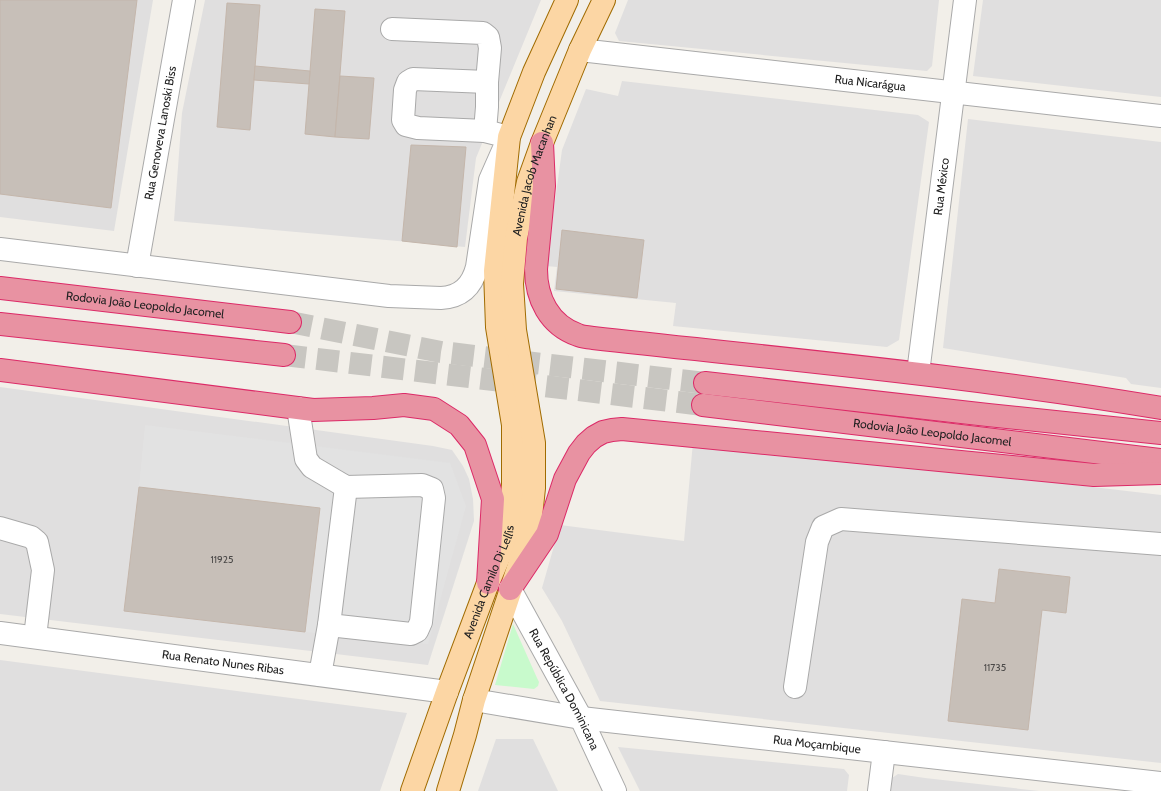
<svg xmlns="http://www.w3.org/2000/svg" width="1161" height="791" font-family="Cabin,sans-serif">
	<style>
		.residential { fill: #e0dfdf }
		.park { fill: #c8facc }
		.parking { fill: #e2e2e2 }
		.building { fill: #c7bfb8; stroke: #c4b6ab }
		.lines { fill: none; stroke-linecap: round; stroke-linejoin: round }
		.highway-tunnel { stroke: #c8c6c1; stroke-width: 22; stroke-dasharray: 22 11; stroke-linecap: butt }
		.minor-casing { stroke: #a9a9a9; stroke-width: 24 }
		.major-casing { stroke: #a06b00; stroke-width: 24 }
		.highway-casing { stroke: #dc2a67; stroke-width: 24 }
		.minor { stroke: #fff; stroke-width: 22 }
		.major { stroke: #fcd6a4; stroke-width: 22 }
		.highway { stroke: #e892a2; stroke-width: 22 }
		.labels { text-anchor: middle; stroke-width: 3; stroke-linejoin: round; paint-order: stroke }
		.number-label { font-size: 10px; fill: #4b4948 }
		.street-label { font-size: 12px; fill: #222; stroke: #fff }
	</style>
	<rect width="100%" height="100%" fill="#f2efe9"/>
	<g class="residential">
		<polygon points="0,0 153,0 114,231 0,217"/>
		<polygon points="205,0 541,0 476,158 465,247 174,221 182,113"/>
		<polygon points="628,0 939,0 932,66 927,71 619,41 615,33"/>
		<polygon points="983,0 1161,0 1161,97 973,76"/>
		<polygon points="622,81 918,115 929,122 899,340 887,347 673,326 676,303 554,291 557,267 546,266 562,150 586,89 618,96"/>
		<polygon points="968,119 1161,142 1161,388 1131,384 1126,378 943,348"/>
		<polygon points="0,387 433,446 452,450 463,466 469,479 473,499 474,521 428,665 0,614"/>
		<polygon points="693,442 740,446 1161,495 1161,763 600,701 562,621 542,588 560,525 684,541"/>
		<polygon points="0,660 291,698 407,713 380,791 0,791"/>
		<polygon points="496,739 533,739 558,791 478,791"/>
		<polygon points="618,747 844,769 849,775 847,791 640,791"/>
		<polygon points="898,774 925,778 1039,791 891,791 892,778"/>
	</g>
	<polygon class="park" points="513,624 537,678 539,682 538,686 534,689 495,685"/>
	<polygon class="parking" points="145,425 450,463 466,506 428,644 305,632 319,508 139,487"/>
	<g class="building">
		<polygon points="0,0 137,0 111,208 0,194"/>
		<polygon points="227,3 260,5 250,130 217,127"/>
		<polygon points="315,9 345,11 335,137 305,134"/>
		<polygon points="255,66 310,71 309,84 254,80"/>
		<polygon points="340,76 374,78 369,139 335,137"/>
		<polygon points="411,145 466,147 457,247 402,241"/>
		<polygon points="562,230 644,240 637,298 556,289"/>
		<polygon points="139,487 320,508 305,632 124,611"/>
		<polygon points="999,569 1070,577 1066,613 1042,610 1028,730 948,721 962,599 995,603"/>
	</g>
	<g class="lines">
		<g class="highway-tunnel">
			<polyline points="290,322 441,352 705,383"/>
			<polyline points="284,355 703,405"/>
		</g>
		<defs>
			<g id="minor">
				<polyline points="392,29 483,33 488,37 490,48 487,82 487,107 485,131"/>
				<path id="s1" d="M580 50 1161 116"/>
				<path d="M0 249 389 296 441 298C461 297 472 286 477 267L490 180 509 137 485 131 418 128 406 125 403 120 405 90 408 82 413 79 487 82"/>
				<path id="s2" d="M137 266 184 0"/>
				<path id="s3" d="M918 373 965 0"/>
				<polyline points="298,408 306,459 312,467 346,487 422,485 432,489 434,498 421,622 417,631 411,634 329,625"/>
				<polyline points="0,528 31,537 37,542 43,570 35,637"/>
				<path id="s4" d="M510 589 581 718 615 791"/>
				<path id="s5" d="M0 633 447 692"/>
				<polyline points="320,675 329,625 346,487"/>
				<polyline points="795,687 817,542 823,527 841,519 1161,544"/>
				<path id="s6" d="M474 700 581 718 1161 783"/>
				<polyline points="879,791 884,752"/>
			</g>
			<g id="major">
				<path id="s7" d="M412 791 447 692 488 583 509 534 513 484V425L497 327 495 271 509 137 534 72 567 0"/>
				<path id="s8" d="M448 791 465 735 474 700 529 535 534 488V443L515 330 512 284 516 238 528 182 542 143 580 50 604 0"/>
			</g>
			<g id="highway">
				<path d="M542 143 544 186 536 269C536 298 549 325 578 335 582 337 588 337 593 338 782 359 973 376 1161 408"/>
				<path id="s9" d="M0 288 290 322"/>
				<polyline points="0,324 284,355"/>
				<polyline points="0,370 313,410 373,408 404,405 434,409 459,425 475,445 493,499 488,583"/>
				<polyline points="705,383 988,415 1161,433"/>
				<path id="s10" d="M703 405 1161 460"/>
				<polyline points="510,589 547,534 565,479 579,453 586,444 594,437 603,432 612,430 622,429 1094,475 1161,473"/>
			</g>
		</defs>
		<use href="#minor" class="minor-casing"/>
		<use href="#major" class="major-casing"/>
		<use href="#highway" class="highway-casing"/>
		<use href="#minor" class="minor"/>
		<use href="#major" class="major"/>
		<use href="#highway" class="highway"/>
	</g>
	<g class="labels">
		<g class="number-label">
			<text x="222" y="563">11925</text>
			<text x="995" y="671">11735</text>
		</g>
		<g class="street-label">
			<text dy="4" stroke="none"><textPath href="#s1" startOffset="292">Rua Nicarágua</textPath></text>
			<text dy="4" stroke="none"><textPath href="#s2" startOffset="135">Rua Genoveva Lanoski Biss</textPath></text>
			<text dy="4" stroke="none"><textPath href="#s8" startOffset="633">Avenida Jacob Macanhan</textPath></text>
			<text dy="4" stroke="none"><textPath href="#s3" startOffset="188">Rua México</textPath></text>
			<text dy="4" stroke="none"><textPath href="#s9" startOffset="146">Rodovia João Leopoldo Jacomel</textPath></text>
			<text dy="4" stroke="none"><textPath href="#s10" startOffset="231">Rodovia João Leopoldo Jacomel</textPath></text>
			<text dy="4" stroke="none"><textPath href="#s7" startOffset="223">Avenida Camilo Di Lellis</textPath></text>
			<text dy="4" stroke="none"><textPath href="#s5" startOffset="225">Rua Renato Nunes Ribas</textPath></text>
			<text dy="4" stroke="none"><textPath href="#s4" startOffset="114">Rua República Dominicana</textPath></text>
			<text dy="4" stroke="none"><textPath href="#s6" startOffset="346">Rua Moçambique</textPath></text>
		</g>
	</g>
</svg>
